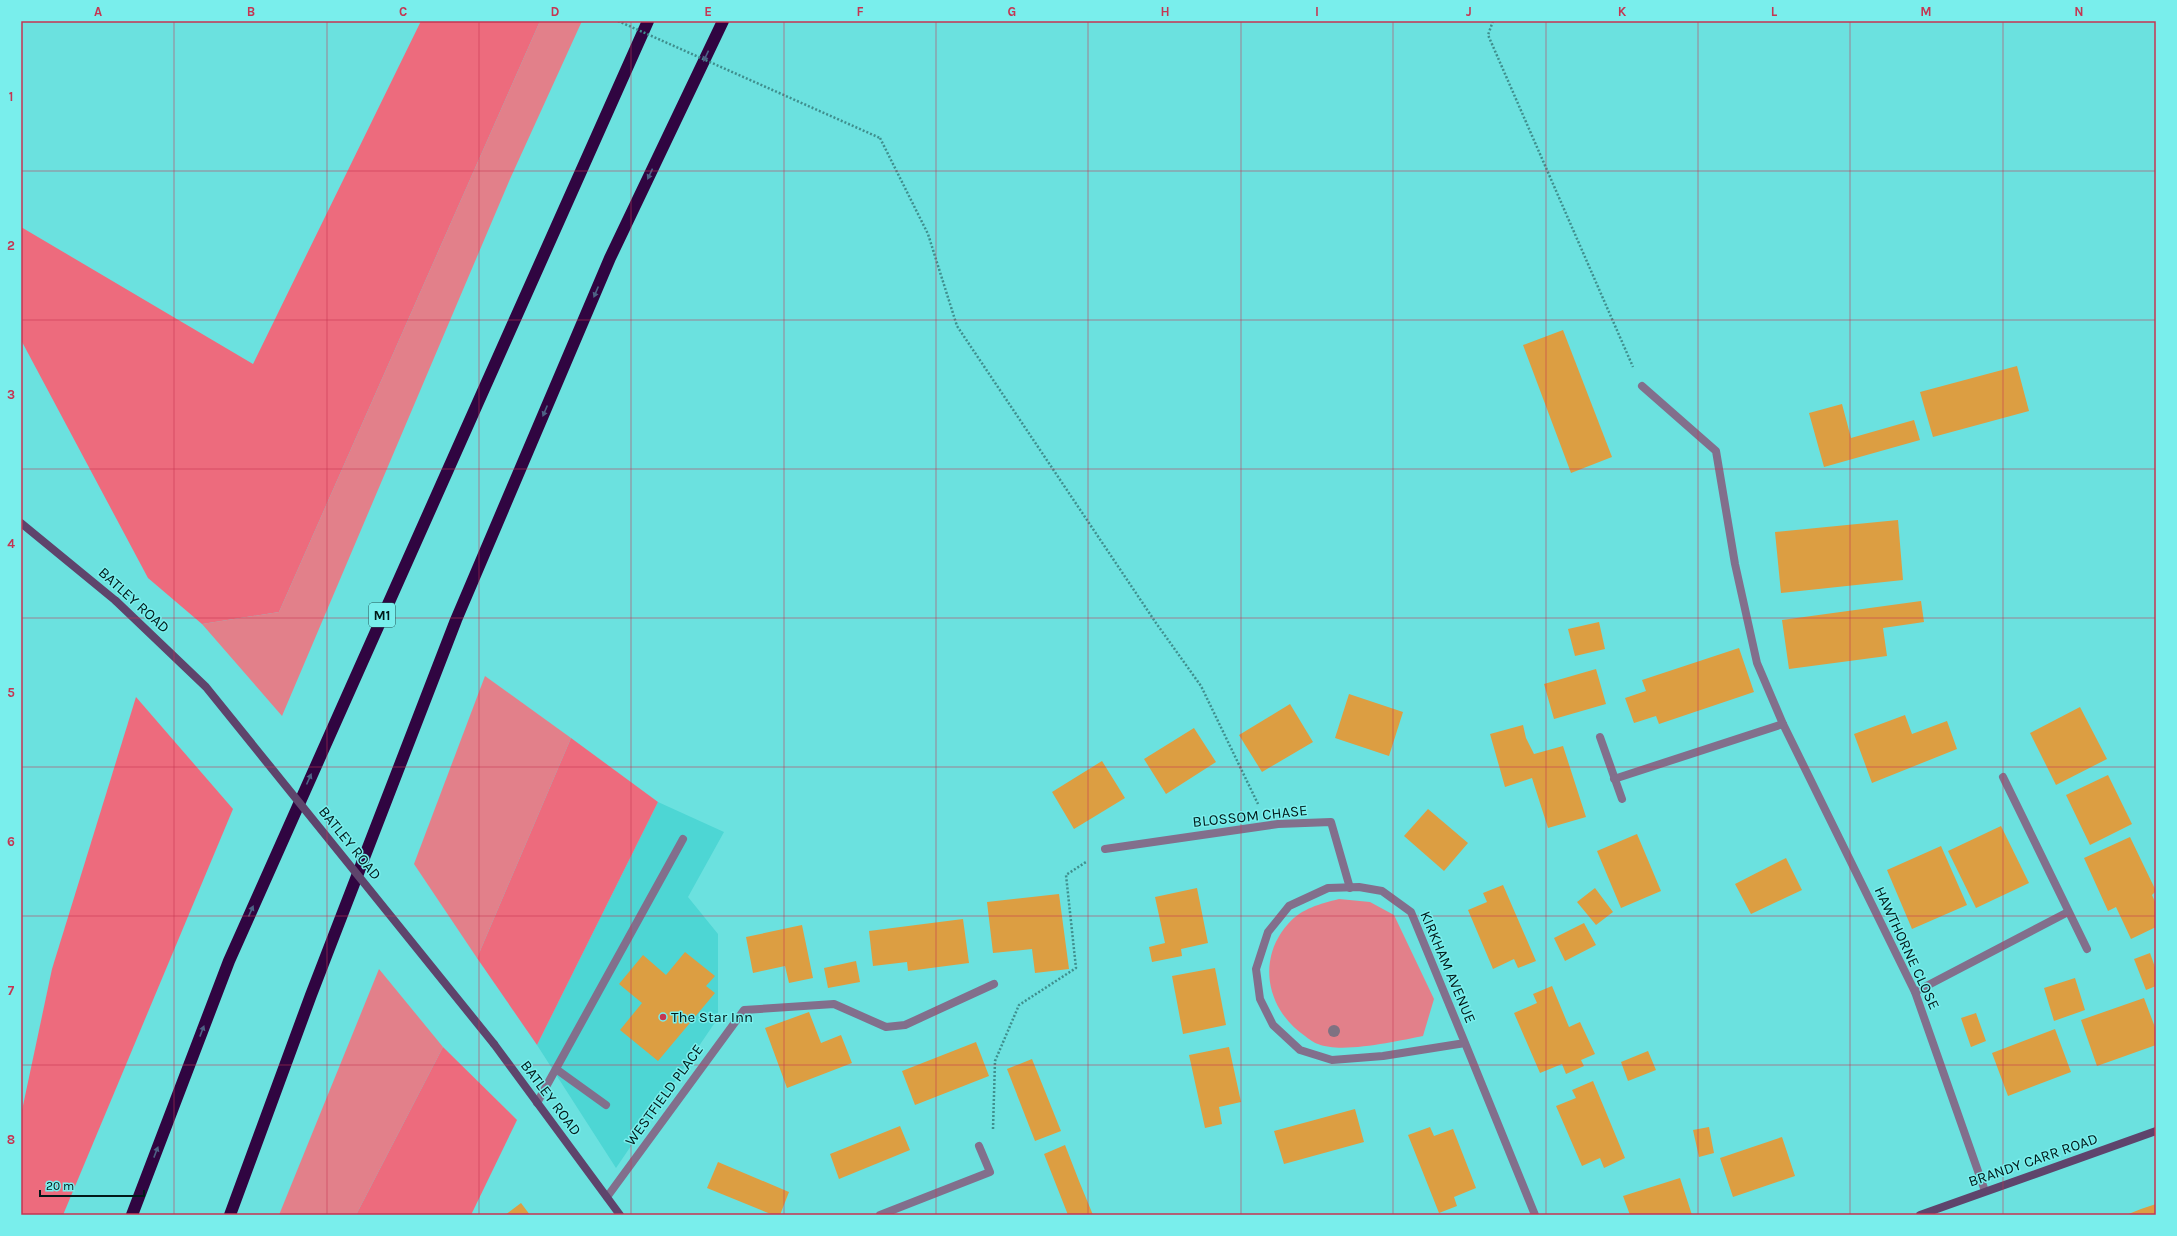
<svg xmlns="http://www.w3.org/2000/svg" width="2177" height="1236" font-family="Karla,sans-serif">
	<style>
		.built { fill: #4dd6d4 }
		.green { fill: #e2808a }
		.forest { fill: #ed6b7d }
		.building { fill: #dc9e42 }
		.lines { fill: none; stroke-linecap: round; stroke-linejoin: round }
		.path { stroke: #3f8e8d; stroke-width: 2.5; stroke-dasharray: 2 2; stroke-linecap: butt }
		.lane { stroke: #826f8c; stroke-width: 8 }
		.street { stroke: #826f8c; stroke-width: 8 }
		.secondary { stroke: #5e446c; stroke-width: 8 }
		.highway { stroke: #300541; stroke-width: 12 }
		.path-bridge { stroke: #3f8e8d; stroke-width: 2.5; stroke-dasharray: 2 2; stroke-linecap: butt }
		.secondary-bridge { stroke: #5e446c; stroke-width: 8 }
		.tree { fill: #7f7282 }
		.oneway { fill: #4d6285 }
		.grid { fill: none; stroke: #c53552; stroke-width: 1; stroke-opacity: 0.55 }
		.poi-dot { fill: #c53552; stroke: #79eeec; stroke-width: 1.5 }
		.labels { text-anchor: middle; stroke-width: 3; stroke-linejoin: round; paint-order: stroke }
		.shield { fill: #79eeec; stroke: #255958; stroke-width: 1 }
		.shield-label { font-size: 14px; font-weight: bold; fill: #011919 }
		.street-label { font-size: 15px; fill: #011919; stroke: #79eeec }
		.poi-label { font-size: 15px; fill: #011919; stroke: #79eeec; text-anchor: start }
		.neatline { fill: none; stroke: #c53552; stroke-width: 1.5 }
		.grid-label { font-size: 13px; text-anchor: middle; font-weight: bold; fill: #c53552 }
	</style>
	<rect width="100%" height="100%" fill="#6be1df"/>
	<polygon class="built" points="658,802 724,832 688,897 718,934 718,1018 616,1168 537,1045"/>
	<g class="green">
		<polygon points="540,21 582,21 510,179 282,716 202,624 279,612"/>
		<polygon points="485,676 571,738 477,958 414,864"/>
		<path d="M1339 899 1370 902 1394 915 1434 999 1423 1036C1397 1041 1342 1054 1318 1044 1314 1043 1309 1039 1305 1036 1267 1010 1256 960 1288 924 1302 908 1320 904 1339 899Z"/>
		<polygon points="379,969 443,1047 356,1215 279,1215"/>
	</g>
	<g class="forest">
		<polygon points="421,21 540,21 279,612 202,624 148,578 21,340 21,227 253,364"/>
		<polygon points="136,697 233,809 63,1215 21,1215 21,1115 52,969"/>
		<polygon points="571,738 658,802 537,1045 477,958"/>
		<polygon points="443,1047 517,1120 471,1215 356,1215"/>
	</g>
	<g class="building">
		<polygon points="1563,330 1612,457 1571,473 1523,345"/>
		<polygon points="2017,366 2029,411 1933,437 1920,392"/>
		<polygon points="1842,404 1851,438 1914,420 1920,440 1824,467 1809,413"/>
		<polygon points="1898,520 1903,580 1781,593 1775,532"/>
		<polygon points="1921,601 1924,622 1883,628 1887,656 1789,669 1782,620"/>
		<polygon points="1599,622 1605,649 1575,656 1568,629"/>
		<polygon points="1739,648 1754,692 1659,724 1656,716 1634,723 1625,698 1646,691 1642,680"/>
		<polygon points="1596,669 1606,704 1554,719 1544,684"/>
		<polygon points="1349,694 1403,712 1389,756 1335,738"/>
		<polygon points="1290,704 1313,742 1262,772 1239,735"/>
		<polygon points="2080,707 2107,759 2056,785 2030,733"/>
		<polygon points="1905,715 1912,734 1947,721 1957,749 1872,783 1854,734"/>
		<polygon points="1523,725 1526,738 1534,754 1563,746 1586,817 1548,828 1532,778 1505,787 1490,734"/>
		<polygon points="1194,728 1216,762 1166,794 1144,759"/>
		<polygon points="1102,761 1125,798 1074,829 1052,792"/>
		<polygon points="2108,775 2132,824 2090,845 2066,795"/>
		<polygon points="1428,809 1468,843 1444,871 1404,836"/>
		<polygon points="2001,826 2029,883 1976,908 1948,851"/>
		<polygon points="1637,834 1661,891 1621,908 1597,851"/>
		<polygon points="2130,837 2156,891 2152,895 2156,904 2156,927 2131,939 2116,907 2108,911 2084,858"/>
		<polygon points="1941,846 1967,905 1912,929 1887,870"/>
		<polygon points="1786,858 1802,890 1751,914 1735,884"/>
		<polygon points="1503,885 1536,961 1518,968 1514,959 1493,969 1468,910 1487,902 1483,893"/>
		<polygon points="1197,888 1208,943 1181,949 1182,956 1152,962 1149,947 1165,943 1155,897"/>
		<polygon points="1595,888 1613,912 1596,925 1577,902"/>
		<polygon points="1059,894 1069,969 1035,973 1032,949 993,953 987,902"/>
		<polygon points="963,919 969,963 908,971 907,962 873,966 869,931"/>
		<polygon points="1584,923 1596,945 1565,961 1554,938"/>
		<polygon points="802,925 813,978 789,983 785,966 753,973 746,937"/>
		<polygon points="685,952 715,976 706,986 715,993 658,1061 620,1030 642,1003 619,984 643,955 666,975"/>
		<polygon points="2150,953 2156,970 2156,986 2146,990 2134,959"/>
		<polygon points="856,961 860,982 828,988 824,968"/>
		<polygon points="1215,968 1226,1025 1183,1034 1172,976"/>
		<polygon points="2075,978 2085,1010 2054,1021 2044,988"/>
		<polygon points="1552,986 1569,1027 1580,1022 1595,1054 1581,1060 1584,1066 1566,1074 1562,1064 1540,1073 1514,1013 1537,1003 1533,994"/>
		<polygon points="2144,998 2156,1030 2156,1045 2097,1066 2081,1020"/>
		<polygon points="809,1012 821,1043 841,1035 852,1063 787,1088 765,1028"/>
		<polygon points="1976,1013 1986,1041 1971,1047 1961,1018"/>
		<polygon points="2055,1029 2071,1072 2008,1096 1992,1053"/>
		<polygon points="976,1042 989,1076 915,1105 902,1071"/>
		<polygon points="1229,1047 1241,1102 1219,1107 1222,1124 1205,1128 1189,1055"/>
		<polygon points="1648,1051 1656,1070 1628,1081 1621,1062"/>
		<polygon points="1032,1059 1061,1131 1035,1141 1007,1069"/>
		<polygon points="1593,1081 1625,1158 1604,1168 1600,1158 1582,1166 1556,1106 1576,1098 1572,1090"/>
		<polygon points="1355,1109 1364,1142 1284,1164 1274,1131"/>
		<polygon points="900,1126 910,1150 839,1179 830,1154"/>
		<polygon points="1430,1127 1434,1136 1453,1129 1476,1188 1454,1197 1457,1206 1439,1213 1408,1135"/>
		<polygon points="1709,1127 1714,1153 1699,1157 1693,1130"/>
		<polygon points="1782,1137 1795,1176 1733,1197 1720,1158"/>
		<polygon points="1065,1145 1079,1181 1093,1215 1068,1215 1044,1154"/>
		<polygon points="718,1162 789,1192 780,1215 773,1215 707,1188"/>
		<polygon points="1680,1178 1692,1215 1630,1215 1623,1196"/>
		<polygon points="521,1203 530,1215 505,1215"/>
		<polygon points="2156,1204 2156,1215 2126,1215 2141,1209"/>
	</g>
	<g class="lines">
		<g class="path">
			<polyline points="1493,21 1488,35 1633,367"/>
			<polyline points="880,138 928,234 957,326 1156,623 1201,686 1258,804"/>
			<polyline points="993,1129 995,1061 1019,1005 1076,968 1066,875 1086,862"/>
		</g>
		<g class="lane">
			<polyline points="556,1069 606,1105"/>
			<polyline points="537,1103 683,839"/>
		</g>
		<g class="street">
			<polyline points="1642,386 1716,451 1735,564 1757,663 1783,724 1915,992 1985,1191"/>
			<polyline points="1600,737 1622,799"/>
			<polyline points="2003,777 2087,949"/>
			<polyline points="1614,779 1783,724"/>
			<polyline points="1105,849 1278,824 1331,822 1350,888"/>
			<polyline points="1915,992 2068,912"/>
			<polyline points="1465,1043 1383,1056 1332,1060 1300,1050 1273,1025 1260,999 1256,969 1268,932 1289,906 1328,888 1359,887 1382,891 1411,912 1465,1043 1535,1215"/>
			<polyline points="607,1197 744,1010 834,1004 886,1027 905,1025 994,984"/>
			<polyline points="880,1215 990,1172 979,1146"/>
		</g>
		<g class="secondary">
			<polyline points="21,523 116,601"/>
			<polyline points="494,1044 620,1215"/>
			<polyline points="1920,1215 2156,1131"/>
		</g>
		<g class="highway">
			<polyline points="132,1215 229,961 648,21"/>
			<polyline points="230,1215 311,995 456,620 610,258 723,21"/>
		</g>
		<polyline class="path-bridge" points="618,21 880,138"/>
		<polyline class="secondary-bridge" points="116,601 206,687 494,1044"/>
	</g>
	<circle class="tree" cx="1334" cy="1031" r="6"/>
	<defs><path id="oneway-solid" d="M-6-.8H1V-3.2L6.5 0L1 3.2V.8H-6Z"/></defs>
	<g class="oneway">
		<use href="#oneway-solid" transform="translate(706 56) rotate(115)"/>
		<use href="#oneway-solid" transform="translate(650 174) rotate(115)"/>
		<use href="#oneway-solid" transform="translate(596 292) rotate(113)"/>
		<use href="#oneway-solid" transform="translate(545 411) rotate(113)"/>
		<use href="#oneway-solid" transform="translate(309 779) rotate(-66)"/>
		<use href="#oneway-solid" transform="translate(251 911) rotate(-66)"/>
		<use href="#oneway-solid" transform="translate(202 1031) rotate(-69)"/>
		<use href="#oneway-solid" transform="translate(156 1152) rotate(-69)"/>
	</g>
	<path class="grid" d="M174 21V1215M327 21V1215M479 21V1215M631 21V1215M784 21V1215M936 21V1215M1088 21V1215M1241 21V1215M1393 21V1215M1546 21V1215M1698 21V1215M1850 21V1215M2003 21V1215M21 171H2156M21 320H2156M21 469H2156M21 618H2156M21 767H2156M21 916H2156M21 1065H2156"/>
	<circle class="poi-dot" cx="663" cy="1017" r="4"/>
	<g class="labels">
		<rect class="shield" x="369" y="603" width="26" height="24" rx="3"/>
		<g class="shield-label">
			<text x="382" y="620">M1</text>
		</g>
		<g class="street-label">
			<text transform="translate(134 600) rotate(42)" y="5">BATLEY ROAD</text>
			<text transform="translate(1250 816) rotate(-6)" y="5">BLOSSOM CHASE</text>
			<text transform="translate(350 843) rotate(51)" y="5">BATLEY ROAD</text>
			<text transform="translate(1907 948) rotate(65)" y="5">HAWTHORNE CLOSE</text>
			<text transform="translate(1448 967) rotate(67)" y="5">KIRKHAM AVENUE</text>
			<text transform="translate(664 1095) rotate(-54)" y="5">WESTFIELD PLACE</text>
			<text transform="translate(551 1098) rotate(53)" y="5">BATLEY ROAD</text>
			<text transform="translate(2033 1160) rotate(-19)" y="5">BRANDY CARR ROAD</text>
		</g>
		<g class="poi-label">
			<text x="671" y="1022">The Star Inn</text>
		</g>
	</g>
	<rect width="2177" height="1236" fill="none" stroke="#79eeec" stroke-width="44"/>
	<path d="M40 1190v6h104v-6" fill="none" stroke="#011919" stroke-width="2"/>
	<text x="46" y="1190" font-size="12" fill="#011919" stroke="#79eeec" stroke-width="3" paint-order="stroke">20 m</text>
	<rect x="22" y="22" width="2133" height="1192" class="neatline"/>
	<g class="grid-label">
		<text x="98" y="16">A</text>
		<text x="251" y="16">B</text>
		<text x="403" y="16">C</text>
		<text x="555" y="16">D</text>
		<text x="708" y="16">E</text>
		<text x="860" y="16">F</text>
		<text x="1012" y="16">G</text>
		<text x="1165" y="16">H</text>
		<text x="1317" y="16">I</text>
		<text x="1469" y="16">J</text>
		<text x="1622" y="16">K</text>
		<text x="1774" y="16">L</text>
		<text x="1926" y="16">M</text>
		<text x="2079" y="16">N</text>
		<text x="11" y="101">1</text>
		<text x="11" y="250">2</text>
		<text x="11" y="399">3</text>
		<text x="11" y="548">4</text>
		<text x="11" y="697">5</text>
		<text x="11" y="846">6</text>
		<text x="11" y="995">7</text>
		<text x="11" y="1144">8</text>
	</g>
</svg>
